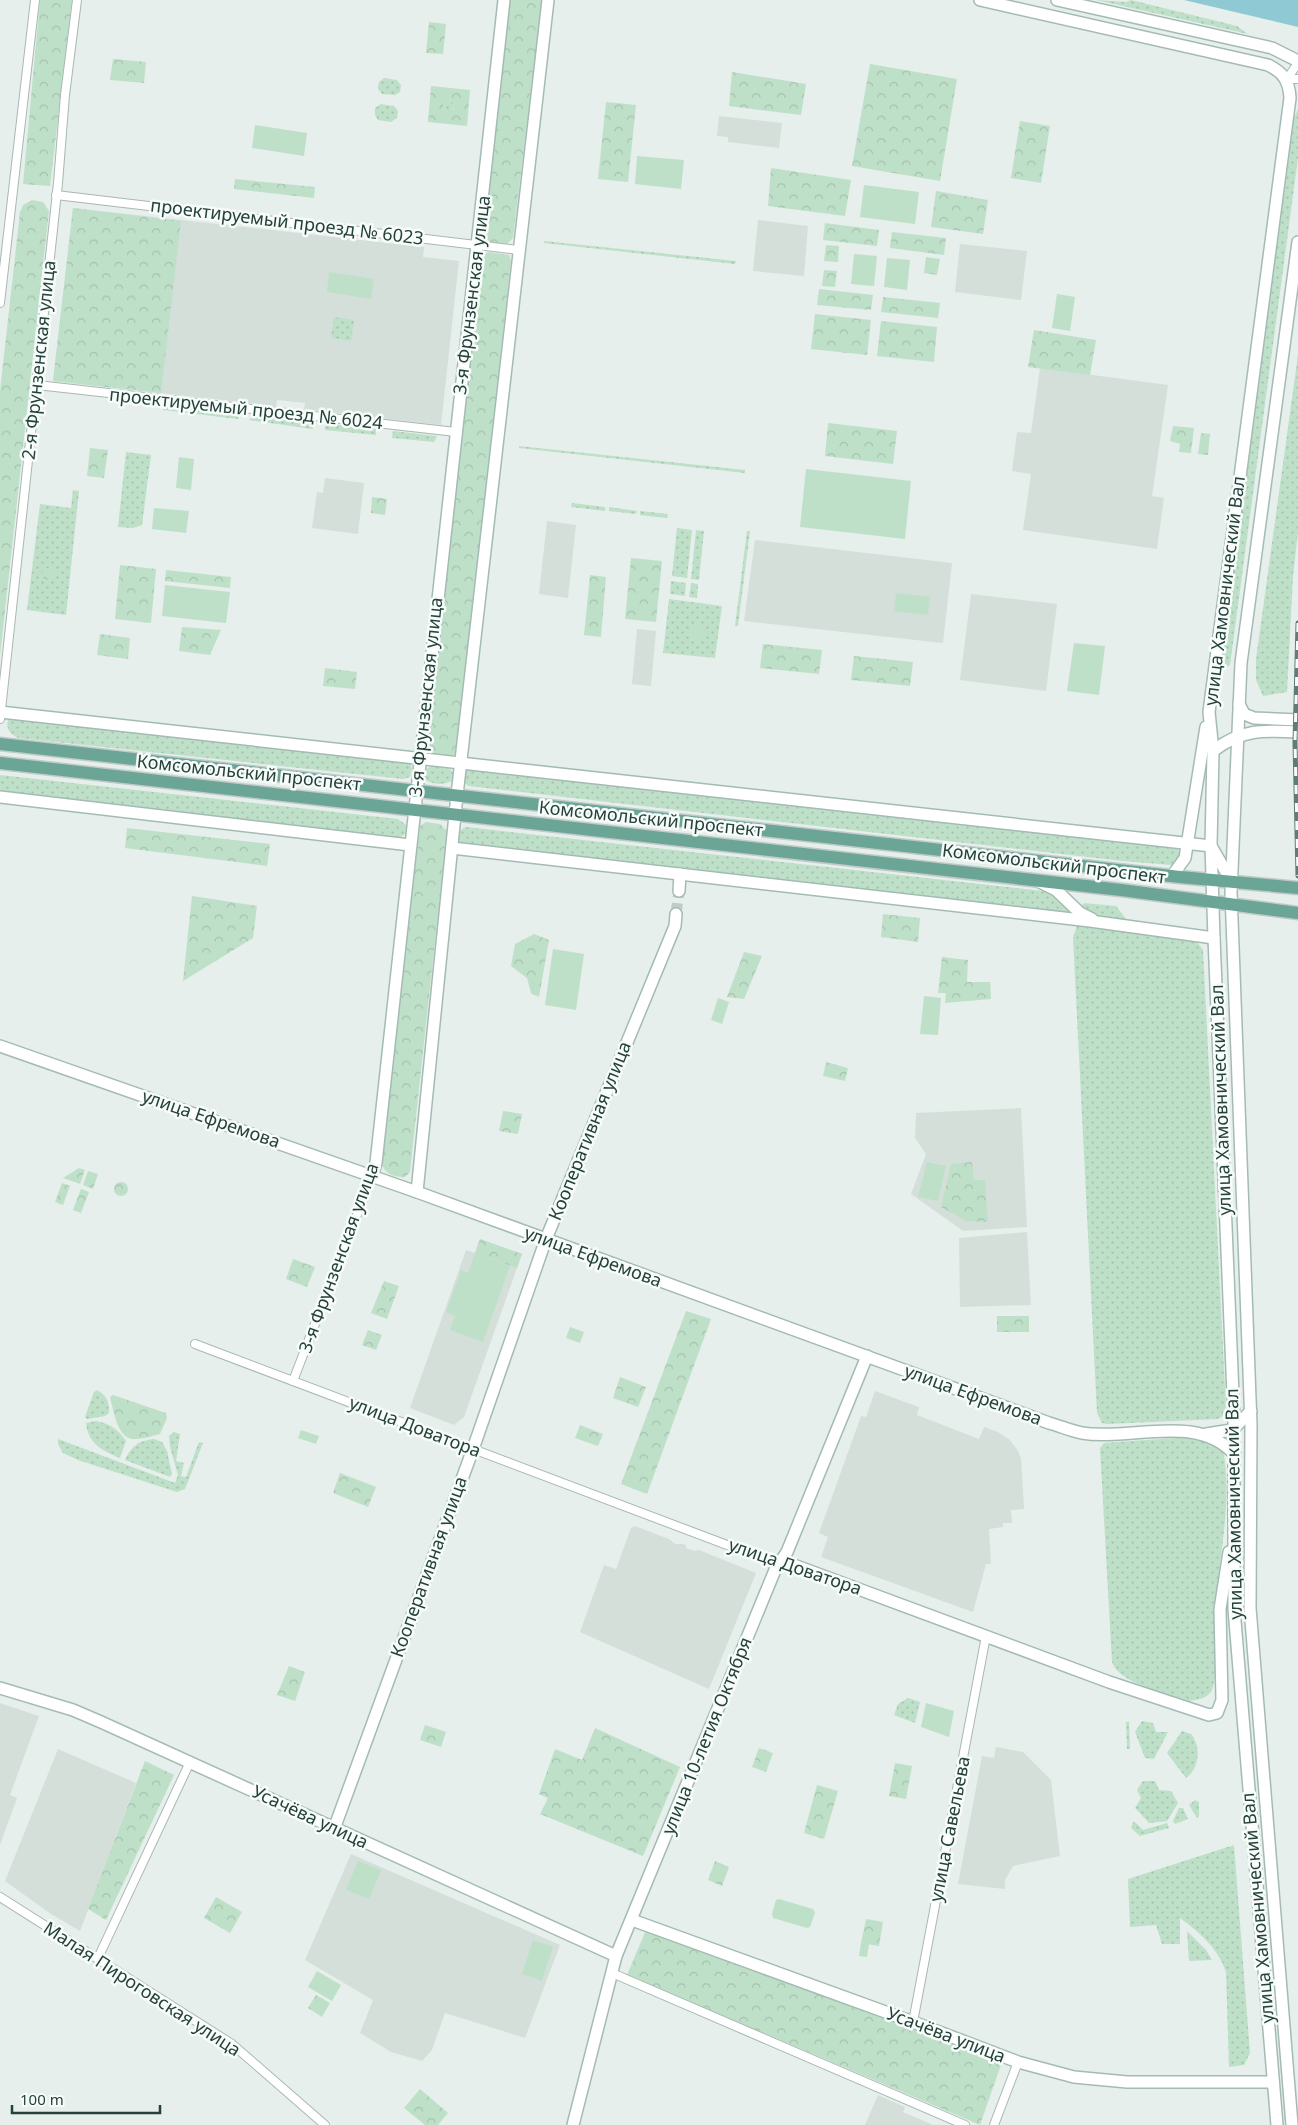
<svg xmlns="http://www.w3.org/2000/svg" width="1298" height="2125" font-family="'Noto Sans',sans-serif">
	<style>
		.built { fill: #d4dfda }
		.grass { fill: url(#grass-dots) }
		.forest { fill: url(#forest-crowns); fill-rule: evenodd }
		.garden { fill: #bfe0c8 }
		.water { fill: #8ec9d4 }
		.lines { fill: none; stroke-linecap: round; stroke-linejoin: round }
		.secondary-tunnel { stroke: #bfccc8; stroke-width: 11; stroke-dasharray: 11 5.5; stroke-linecap: butt }
		.street-casing { stroke: #a8b8b2; stroke-width: 10 }
		.secondary-casing { stroke: #a4bbb3; stroke-width: 14 }
		.primary-casing { stroke: #c2cac8; stroke-width: 15 }
		.street { stroke: #fff; stroke-width: 8 }
		.secondary { stroke: #fff; stroke-width: 11 }
		.primary { stroke: #6aa596; stroke-width: 12 }
		.rail-casing { stroke: #5f7d75; stroke-width: 5 }
		.rail { stroke: #f7fbf9; stroke-width: 3; stroke-dasharray: 9; stroke-linecap: butt }
		.labels { text-anchor: middle; stroke-width: 5; stroke-linejoin: round; paint-order: stroke }
		.street-label { font-size: 18px; fill: #24423a; stroke: #f7fbf9 }
	</style>
	<defs>
		<pattern id="grass-dots" width="8" height="8" patternUnits="userSpaceOnUse" patternTransform="scale(1.25)"><rect width="8" height="8" fill="#bfe0c8"/><path d="M2 2h.1M6 6h.1" fill="none" stroke="#a4c1ad" stroke-width="1.8" stroke-linecap="round"/></pattern>
		<pattern id="forest-crowns" width="20" height="18" patternUnits="userSpaceOnUse" patternTransform="scale(1.25)"><rect width="20" height="18" fill="#bfe0c8"/><path d="M2 6a3 3 0 1 1 6 0M12 15a3 3 0 1 1 6 0" fill="none" stroke="#a4c1ad"/></pattern>
	</defs>
	<rect width="100%" height="100%" fill="#e6efeb"/>
	<g class="built">
		<polygon points="719,116 782,123 779,148 728,142 728,137 717,136"/>
		<polygon points="73,208 424,247 423,257 459,261 441,425 304,409 305,403 277,400 276,406 53,381"/>
		<polygon points="758,220 808,226 804,276 753,271"/>
		<polygon points="960,244 1027,251 1021,300 955,292"/>
		<polygon points="1040,368 1168,385 1152,496 1164,498 1157,549 1023,530 1031,474 1012,471 1017,432 1031,433"/>
		<polygon points="325,478 364,483 358,534 312,528 317,492 323,493"/>
		<polygon points="547,521 576,525 568,598 539,594"/>
		<polygon points="755,540 952,563 943,643 744,621"/>
		<polygon points="971,594 1057,604 1046,691 960,680"/>
		<polygon points="637,629 656,631 651,686 632,684"/>
		<polygon points="1021,1108 1027,1227 963,1231 911,1194 926,1154 915,1138 916,1113"/>
		<polygon points="1027,1232 1031,1305 960,1307 959,1238"/>
		<polygon points="480,1239 522,1254 464,1417 454,1425 410,1408 466,1250 475,1253"/>
		<polygon points="875,1391 919,1407 917,1415 979,1439 984,1427 998,1432 1010,1440 1018,1451 1021,1458 1024,1509 1011,1510 1012,1523 1003,1523 1003,1527 989,1529 991,1564 986,1564 973,1612 821,1557 828,1537 819,1533 861,1416 866,1417"/>
		<polygon points="635,1526 669,1539 675,1544 683,1544 686,1545 686,1548 695,1551 699,1550 756,1573 709,1689 580,1632 604,1565 616,1569 631,1528"/>
		<polygon points="0,1703 39,1716 10,1795 17,1798 0,1845"/>
		<polygon points="996,1747 1023,1752 1051,1780 1060,1856 1013,1866 1005,1880 1005,1889 958,1884 982,1756 994,1758"/>
		<polygon points="58,1749 136,1783 80,1931 51,1914 5,1881"/>
		<polygon points="351,1854 560,1945 525,2038 445,2013 432,2050 422,2061 391,2052 360,2033 373,2000 305,1960"/>
		<polygon points="878,2095 905,2107 903,2112 933,2125 865,2125"/>
	</g>
	<g class="grass">
		<polygon points="1096,0 1126,2 1131,0 1237,26 1248,34"/>
		<polygon points="384,78 397,80 401,85 400,92 395,95 382,94 378,89 379,82"/>
		<circle cx="448" cy="106" r="6"/>
		<polygon points="381,104 394,106 398,111 397,118 391,122 378,120 375,115 375,108"/>
		<polygon points="1298,109 1298,158 1230,665 1226,667 1222,663 1294,118"/>
		<polygon points="544,241 736,261 735,264 544,243"/>
		<polygon points="334,317 354,320 351,341 331,338"/>
		<polygon points="1298,355 1298,532 1293,576 1287,692 1263,696 1256,680 1256,659"/>
		<polygon points="167,404 239,413 238,419 163,410"/>
		<polygon points="253,416 311,422 313,429 249,420"/>
		<polygon points="325,423 376,429 376,435 325,430"/>
		<polygon points="393,431 437,436 434,442 392,438"/>
		<polygon points="519,446 745,470 745,473 519,448"/>
		<polygon points="126,452 151,455 142,525 133,528 118,527"/>
		<polygon points="73,490 79,491 66,615 27,610 40,504 71,508"/>
		<polygon points="572,503 605,507 605,511 571,507"/>
		<polygon points="609,507 637,511 636,514 609,511"/>
		<polygon points="640,511 668,514 667,518 640,515"/>
		<polygon points="677,528 692,530 687,578 672,576"/>
		<polygon points="696,530 704,531 699,580 691,579"/>
		<polygon points="747,531 750,531 738,626 735,626"/>
		<polygon points="671,581 686,583 685,596 670,594"/>
		<polygon points="691,583 698,584 697,598 689,597"/>
		<polygon points="669,599 722,606 715,658 663,653"/>
		<path d="M14 717 410 762 412 769 410 777 403 779 18 738C9 733 6 729 8 719Z"/>
		<path d="M431 766 450 769 454 774V779C446 786 432 785 424 779V771Z"/>
		<polygon points="468,769 1174,846 1180,852 1181,857 1176,864 1171,865 1122,861 469,786 463,782 464,771"/>
		<polygon points="0,775 398,819 406,825 407,833 399,838 0,793"/>
		<path d="M466 827 1052 892 1075 914 460 843C456 836 459 830 466 827Z"/>
		<polygon points="1084,903 1116,906 1127,920 1090,914 1081,906"/>
		<polygon points="1081,924 1187,937 1198,943 1203,950 1226,1407 1223,1416 1218,1419 1107,1424 1102,1423 1097,1413 1073,937 1077,926"/>
		<path d="M97 1390C107 1396 109 1401 109 1413L105 1416 87 1419 85 1417 94 1392Z"/>
		<path d="M96 1421C109 1423 119 1430 126 1441L120 1458C103 1451 88 1444 86 1423Z"/>
		<polygon points="174,1432 180,1434 176,1461 184,1463 181,1476 186,1477 199,1442 203,1443 185,1489 177,1492 78,1460 63,1453 58,1444 58,1439 175,1483 178,1475 170,1447 169,1436"/>
		<path d="M1188 1437H1202L1223 1449C1235 1512 1213 1574 1214 1637 1214 1649 1218 1684 1210 1693 1205 1699 1196 1700 1189 1701 1168 1693 1119 1684 1112 1662L1100 1448 1104 1443Z"/>
		<path d="M154 1439 162 1442 167 1451 172 1474 170 1477 125 1460C132 1445 138 1441 154 1439Z"/>
		<polygon points="908,1698 920,1702 915,1723 894,1715 898,1704"/>
		<polygon points="1142,1721 1153,1723 1156,1732 1168,1732 1154,1759 1145,1758 1135,1732"/>
		<polygon points="1126,1722 1129,1722 1130,1749 1127,1749"/>
		<path d="M1182 1731 1191 1734C1201 1746 1200 1768 1186 1778L1167 1753Z"/>
		<polygon points="1143,1781 1155,1781 1159,1790 1171,1791 1178,1803 1167,1821 1149,1823 1135,1808 1141,1798 1137,1790"/>
		<polygon points="1195,1800 1199,1802 1199,1816 1197,1818 1189,1805"/>
		<polygon points="1179,1808 1183,1808 1188,1819 1175,1824 1173,1821"/>
		<polygon points="1133,1822 1135,1822 1143,1830 1167,1823 1169,1828 1140,1836 1131,1828"/>
		<path d="M1234 1845 1250 2053 1244 2065 1229 2067 1226 1972C1218 1948 1199 1932 1180 1918V1944H1162L1156 1925 1130 1927 1128 1879Z"/>
		<polygon points="1187,1931 1206,1950 1212,1960 1189,1961"/>
	</g>
	<g class="forest">
		<polygon points="40,0 72,0 50,186 23,184"/>
		<polygon points="510,0 542,0 513,238 507,244 489,242 484,234"/>
		<polygon points="429,22 446,24 443,54 426,53"/>
		<polygon points="113,59 146,62 144,83 110,80"/>
		<polygon points="870,64 957,79 940,181 852,166"/>
		<polygon points="732,72 806,84 801,115 729,106"/>
		<path d="M431 86 470 90 467 126 428 122ZM449 100 454 104V109L447 112 443 109V104Z"/>
		<polygon points="606,102 636,105 628,182 598,179"/>
		<polygon points="1020,121 1050,126 1041,183 1011,178"/>
		<polygon points="771,168 851,180 845,216 768,206"/>
		<polygon points="235,179 315,187 314,198 234,189"/>
		<polygon points="936,191 988,200 983,234 931,227"/>
		<polygon points="32,200 43,202 49,211 0,656 0,391 20,212 23,205"/>
		<polygon points="73,208 181,221 161,393 53,381"/>
		<polygon points="825,223 879,230 877,246 823,240"/>
		<polygon points="892,232 946,238 944,255 890,248"/>
		<polygon points="826,245 839,246 838,262 824,261"/>
		<path d="M488 252 509 255 511 260 458 750C451 762 429 759 426 746L482 257Z"/>
		<polygon points="926,257 940,259 937,275 924,273"/>
		<polygon points="824,270 837,271 835,287 822,286"/>
		<polygon points="819,289 873,295 871,310 817,305"/>
		<polygon points="883,297 940,303 938,318 881,312"/>
		<polygon points="815,314 871,320 867,355 811,349"/>
		<polygon points="881,321 937,327 934,362 877,356"/>
		<polygon points="1034,330 1096,340 1090,375 1028,367"/>
		<polygon points="828,423 897,431 893,464 825,456"/>
		<polygon points="1173,426 1194,428 1191,453 1179,452 1180,444 1170,441"/>
		<polygon points="1201,433 1210,434 1208,455 1198,454"/>
		<polygon points="90,448 108,450 104,478 87,476"/>
		<polygon points="372,497 387,499 385,515 371,513"/>
		<polygon points="631,558 662,561 656,622 625,619"/>
		<polygon points="120,565 156,569 151,623 115,619"/>
		<circle cx="48" cy="574" r="6"/>
		<polygon points="166,570 231,577 230,588 165,581"/>
		<polygon points="590,575 606,577 601,637 584,635"/>
		<polygon points="182,627 221,630 210,655 179,651"/>
		<polygon points="100,634 130,638 128,659 97,655"/>
		<polygon points="763,644 822,650 819,674 760,668"/>
		<polygon points="854,656 913,662 910,686 851,680"/>
		<polygon points="325,668 357,672 355,689 323,686"/>
		<path d="M426 822 440 824 447 831 410 1172 405 1177C392 1177 385 1174 381 1162L420 826Z"/>
		<polygon points="127,828 270,844 267,866 125,848"/>
		<polygon points="192,896 257,906 253,938 183,981"/>
		<polygon points="883,914 920,918 918,942 881,937"/>
		<polygon points="534,934 549,940 539,997 531,993 527,978 511,966 515,944"/>
		<polygon points="744,952 762,956 744,999 727,997"/>
		<polygon points="942,957 968,960 967,982 990,982 991,999 945,1003 946,993 938,993"/>
		<polygon points="826,1062 848,1068 845,1081 823,1076"/>
		<polygon points="503,1111 522,1114 518,1134 499,1131"/>
		<polygon points="972,1162 974,1180 985,1180 988,1222 966,1221 941,1207 951,1164"/>
		<polygon points="79,1168 85,1170 80,1184 63,1178"/>
		<polygon points="88,1171 98,1174 93,1189 83,1185"/>
		<circle cx="121" cy="1189" r="7"/>
		<polygon points="62,1183 70,1186 63,1205 55,1202"/>
		<polygon points="81,1189 89,1192 81,1213 73,1210"/>
		<polygon points="480,1239 522,1254 517,1268 475,1253"/>
		<polygon points="293,1259 315,1267 307,1287 286,1279"/>
		<polygon points="384,1281 399,1286 387,1319 371,1313"/>
		<polygon points="686,1311 711,1319 647,1494 621,1484"/>
		<rect x="997" y="1316" width="32" height="16"/>
		<polygon points="368,1330 382,1335 376,1350 362,1345"/>
		<polygon points="620,1377 646,1387 638,1407 613,1398"/>
		<path d="M113 1395 166 1413 167 1418 160 1434C152 1436 140 1440 132 1439 117 1437 113 1408 110 1397Z"/>
		<polygon points="580,1425 603,1434 598,1446 575,1438"/>
		<polygon points="340,1473 376,1487 368,1507 333,1493"/>
		<polygon points="289,1666 305,1672 295,1701 277,1695"/>
		<polygon points="425,1725 446,1732 441,1747 420,1740"/>
		<polygon points="595,1728 680,1767 643,1856 540,1814 548,1798 539,1794 555,1749 582,1760"/>
		<polygon points="759,1748 773,1753 766,1772 752,1767"/>
		<polygon points="145,1761 174,1775 106,1920 88,1909"/>
		<polygon points="895,1763 912,1766 906,1799 889,1796"/>
		<polygon points="817,1785 838,1791 824,1839 804,1833"/>
		<polygon points="715,1861 729,1867 722,1886 708,1880"/>
		<polygon points="216,1897 242,1912 230,1933 204,1918"/>
		<polygon points="866,1919 883,1922 879,1946 861,1943"/>
		<polygon points="646,1930 1002,2062 980,2125 627,1975"/>
		<polygon points="316,1995 330,2003 322,2017 308,2008"/>
		<polygon points="420,2089 448,2113 438,2125 425,2125 404,2108"/>
	</g>
	<g class="garden">
		<polygon points="255,125 307,133 304,156 252,148"/>
		<polygon points="637,156 684,160 681,189 635,184"/>
		<polygon points="864,185 919,192 915,224 860,217"/>
		<polygon points="854,254 877,256 874,286 851,284"/>
		<polygon points="887,258 910,260 907,290 884,287"/>
		<polygon points="329,272 374,279 371,299 327,292"/>
		<polygon points="1057,294 1075,297 1070,331 1052,328"/>
		<polygon points="179,457 194,459 191,490 176,488"/>
		<polygon points="806,469 911,481 905,539 800,527"/>
		<polygon points="154,508 189,511 186,533 152,529"/>
		<polygon points="165,585 230,592 226,623 162,616"/>
		<polygon points="896,593 930,597 928,615 894,611"/>
		<circle cx="697" cy="632" r="7"/>
		<polygon points="1074,643 1105,646 1099,695 1067,691"/>
		<polygon points="553,949 584,954 576,1010 545,1005"/>
		<polygon points="924,996 941,998 938,1035 920,1034"/>
		<polygon points="718,998 729,1002 722,1024 711,1020"/>
		<polygon points="927,1162 946,1166 938,1201 918,1197"/>
		<polygon points="475,1253 510,1266 483,1342 450,1330 455,1316 446,1312 461,1270 468,1273"/>
		<polygon points="570,1327 584,1332 580,1343 566,1338"/>
		<polygon points="301,1430 319,1436 316,1444 298,1438"/>
		<polygon points="926,1703 954,1711 949,1737 921,1727"/>
		<polygon points="358,1861 381,1870 369,1899 346,1890"/>
		<polygon points="779,1899 813,1909 815,1913 810,1927 807,1928 773,1918 772,1914 776,1900"/>
		<polygon points="533,1940 553,1947 542,1981 522,1974"/>
		<polygon points="861,1943 869,1944 867,1957 859,1956"/>
		<polygon points="317,1971 341,1985 332,2001 308,1987"/>
	</g>
	<polygon class="water" points="1184,0 1298,0 1298,27"/>
	<g class="lines">
		<polyline class="secondary-tunnel" points="676,914 679,891"/>
		<defs>
			<g id="street">
				<polyline points="1287,79 1298,63"/>
				<polyline points="1287,79 1298,79"/>
				<polyline points="56,195 518,250"/>
				<polyline points="0,303 35,0"/>
				<polyline points="37,385 456,432"/>
				<polyline points="0,719 58,183 65,95 77,0"/>
				<polyline points="195,1344 780,1565"/>
				<polyline points="293,1381 372,1176"/>
				<polyline points="0,1897 232,2044 325,2125"/>
				<polyline points="98,1958 190,1762"/>
				<polyline points="612,1973 965,2125"/>
				<polyline points="913,2022 986,1636"/>
				<polyline points="994,2125 1018,2062"/>
			</g>
			<g id="secondary">
				<path d="M980 0 1268 65C1284 73 1289 81 1290 98L1209 712 1213 751 1211 846 1214 938 1234 1419V1609L1277 2125"/>
				<polyline points="1057,0 1272,48 1298,61"/>
				<polyline points="1239,704 1244,714 1254,718 1298,720"/>
				<polyline points="0,712 1211,846 1232,882"/>
				<path d="M1213 751C1241 729 1264 730 1298 732"/>
				<polyline points="0,797 410,845"/>
				<polyline points="452,848 1090,921 1214,938"/>
				<polyline points="1172,876 1185,858 1206,727"/>
				<polyline points="1040,882 1056,890 1080,913 1092,919"/>
				<polyline points="679,891 680,874"/>
				<path d="M0 1046 417 1192 1049 1423C1060 1426 1071 1431 1082 1433 1130 1441 1198 1412 1235 1455"/>
				<polyline points="372,1176 376,1163 504,0"/>
				<polyline points="417,1192 457,795 548,0"/>
				<polyline points="1206,1434 1232,1430 1251,1411"/>
				<polyline points="780,1565 791,1564 1109,1682 1209,1715 1217,1713 1222,1700 1220,1609 1229,1552"/>
				<polyline points="0,1688 73,1710 101,1722 616,1956"/>
				<polyline points="334,1829 473,1449 546,1239 675,926 676,914"/>
				<polyline points="632,1920 913,2022 1018,2062 1074,2077 1127,2082 1273,2082"/>
				<polyline points="573,2125 616,1956 775,1570 787,1552 867,1356"/>
				<polyline points="1292,2125 1250,1608 1251,1425 1231,893 1241,663 1298,242"/>
			</g>
			<g id="primary">
				<polyline points="0,744 1180,877 1298,888"/>
				<polyline points="0,763 1121,890 1298,913"/>
			</g>
		</defs>
		<use href="#street" class="street-casing"/>
		<use href="#secondary" class="secondary-casing"/>
		<use href="#primary" class="primary-casing"/>
		<use href="#street" class="street"/>
		<use href="#secondary" class="secondary"/>
		<use href="#primary" class="primary"/>
		<defs>
			<polyline id="rail" points="1298,623 1295,742 1298,876"/>
		</defs>
		<use href="#rail" class="rail-casing"/>
		<use href="#rail" class="rail"/>
	</g>
	<g class="labels">
		<g class="street-label">
			<text transform="translate(287 222) rotate(7)" y="6">проектируемый проезд № 6023</text>
			<text transform="translate(472 295) rotate(-83)" y="6">3-я Фрунзенская улица</text>
			<text transform="translate(39 360) rotate(-84)" y="6">2-я Фрунзенская улица</text>
			<text transform="translate(246 409) rotate(6)" y="6">проектируемый проезд № 6024</text>
			<text transform="translate(1225 591) rotate(-83)" y="6">улица Хамовнический Вал</text>
			<text transform="translate(426 697) rotate(-84)" y="6">3-я Фрунзенская улица</text>
			<text transform="translate(249 773) rotate(6)" y="6">Комсомольский проспект</text>
			<text transform="translate(651 819) rotate(6)" y="6">Комсомольский проспект</text>
			<text transform="translate(1054 864) rotate(7)" y="6">Комсомольский проспект</text>
			<text transform="translate(1221 1100) rotate(-92)" y="6">улица Хамовнический Вал</text>
			<text transform="translate(211 1119) rotate(19)" y="6">улица Ефремова</text>
			<text transform="translate(590 1131) rotate(-68)" y="6">Кооперативная улица</text>
			<text transform="translate(593 1257) rotate(20)" y="6">улица Ефремова</text>
			<text transform="translate(339 1258) rotate(-70)" y="6">3-я Фрунзенская улица</text>
			<text transform="translate(973 1395) rotate(20)" y="6">улица Ефремова</text>
			<text transform="translate(415 1427) rotate(21)" y="6">улица Доватора</text>
			<text transform="translate(1234 1504) rotate(-91)" y="6">улица Хамовнический Вал</text>
			<text transform="translate(429 1567) rotate(-70)" y="6">Кооперативная улица</text>
			<text transform="translate(795 1567) rotate(19)" y="6">улица Доватора</text>
			<text transform="translate(707 1736) rotate(-68)" y="6">улица 10-летия Октября</text>
			<text transform="translate(310 1817) rotate(25)" y="6">Усачёва улица</text>
			<text transform="translate(950 1829) rotate(-79)" y="6">улица Савельева</text>
			<text transform="translate(1258 1908) rotate(-95)" y="6">улица Хамовнический Вал</text>
			<text transform="translate(142 1989) rotate(33)" y="6">Малая Пироговская улица</text>
			<text transform="translate(946 2035) rotate(21)" y="6">Усачёва улица</text>
		</g>
	</g>
	<path d="M12 2105v8h148v-8" fill="none" stroke="#24423a" stroke-width="2.5"/>
	<text x="20" y="2105" font-size="15" fill="#24423a" stroke="#f7fbf9" stroke-width="4" paint-order="stroke">100 m</text>
</svg>
